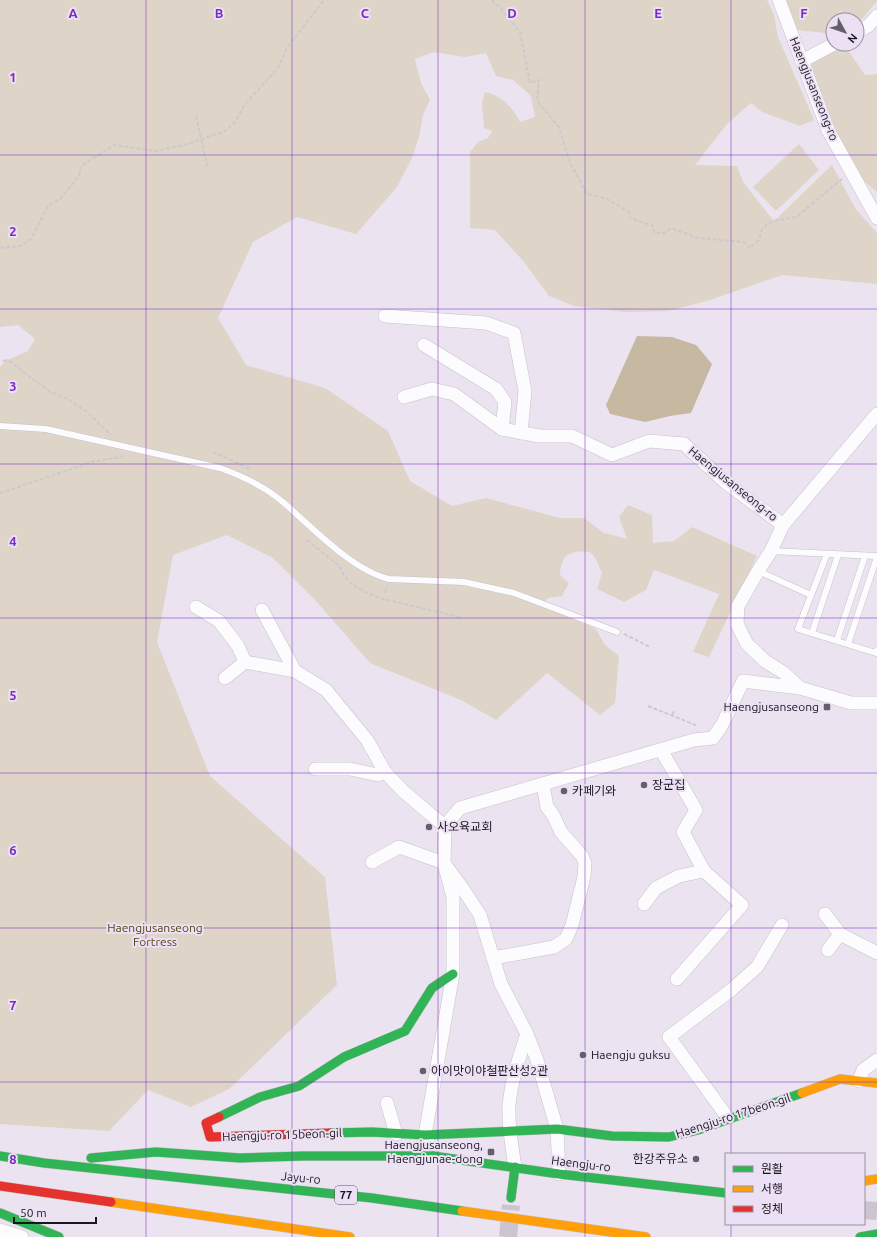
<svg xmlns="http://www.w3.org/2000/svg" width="877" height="1237" font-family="Ubuntu,'Noto Sans KR',sans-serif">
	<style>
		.green { fill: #dfd4c8 }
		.water { fill: #c7b8a2 }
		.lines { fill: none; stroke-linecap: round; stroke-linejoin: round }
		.secondary-tunnel { stroke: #ccc5d0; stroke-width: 18; stroke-dasharray: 18 9; stroke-linecap: butt }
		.lane-casing { stroke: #c7c1ca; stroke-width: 7 }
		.street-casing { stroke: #c7c1ca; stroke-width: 14 }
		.fast-casing { stroke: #c7c1ca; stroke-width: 10 }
		.slow-casing { stroke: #c7c1ca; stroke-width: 10 }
		.jam-casing { stroke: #c7c1ca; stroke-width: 10 }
		.path { stroke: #cccacd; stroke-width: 2; stroke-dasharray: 4 2; stroke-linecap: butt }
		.lane { stroke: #fcfbfd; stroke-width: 6 }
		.street { stroke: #fcfbfd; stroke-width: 13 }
		.fast { stroke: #30b455; stroke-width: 9 }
		.slow { stroke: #ff9f0a; stroke-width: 9 }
		.jam { stroke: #e5322d; stroke-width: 9 }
		.grid { fill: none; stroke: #7b2cbf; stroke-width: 1; stroke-opacity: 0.55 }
		.poi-dot { fill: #645f68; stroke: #ece0f4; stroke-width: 1.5 }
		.labels { text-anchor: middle; stroke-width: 4; stroke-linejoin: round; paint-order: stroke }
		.shield { fill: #ece0f4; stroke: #5a535e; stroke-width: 1 }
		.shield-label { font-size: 11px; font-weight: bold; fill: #1b171e }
		.street-label { font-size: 12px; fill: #1b171e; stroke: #ece0f4 }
		.poi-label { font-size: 12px; fill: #1b171e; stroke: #ece0f4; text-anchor: start }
		.park-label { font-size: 12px; fill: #594517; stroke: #ece0f4 }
		.grid-label { font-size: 13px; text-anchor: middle; font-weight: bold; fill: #7b2cbf; stroke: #ece0f4; stroke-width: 4; stroke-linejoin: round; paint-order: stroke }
	</style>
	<rect width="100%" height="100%" fill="#ebe4f0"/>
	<g class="green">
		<path d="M0 0H767L774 15 778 37 814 120 800 126 762 112 751 103 727 124 695 165 737 166 743 182 774 221 832 165 855 208 877 233V284L782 275 710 300 668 311 625 312 574 306 549 296 524 262 495 230 470 228V152L478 142 488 138 492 131 484 128 482 103 485 92C503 96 512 107 520 122L535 117 531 96 513 80 496 76 486 53 465 57 434 52 415 59 421 83 430 100 423 115 419 137 412 158 397 187 356 234 297 217 253 242 218 318 246 365 325 388 388 431 410 481 452 506 486 498 560 518H584L604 533 627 539 619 517 628 505 652 515 653 543 674 541 692 527 757 556 709 657 693 652 719 594 654 570 646 590 624 602 597 589 602 573 596 559 590 552C570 550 561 554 560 575L569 583 562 596 548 598 542 605 596 629 605 645 619 656 615 703 600 715 547 673 496 720 461 700 370 663 317 602 273 558 227 535 173 555 157 642 210 776 325 877 337 985 229 1089 191 1107 148 1090 109 1131 0 1124V367L7 360 28 351 35 339 18 325 0 327Z"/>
		<polygon points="785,0 877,0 877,1 862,19 857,22 857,20 833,20 833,31 826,33 796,30"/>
		<polygon points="845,46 865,75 877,74 877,192 864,181 845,153 811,66 814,59"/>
		<polygon points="799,144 819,170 776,211 753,187"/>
	</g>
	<polygon class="water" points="637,336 672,337 696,345 712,364 691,413 670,416 645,422 610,414 606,405"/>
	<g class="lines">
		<g class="secondary-tunnel">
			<polyline points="864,1210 877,1211"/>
			<polyline points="508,1237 511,1205"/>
		</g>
		<defs>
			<g id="lane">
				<path d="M0 426 46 429 220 468C242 476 265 486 284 503 313 528 352 570 389 579L464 582 514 593 617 632"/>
				<polyline points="771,551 877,556"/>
				<polyline points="827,554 798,629 876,653 877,650"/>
				<polyline points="758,571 811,595"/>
				<polyline points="812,633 838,555"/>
				<polyline points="837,640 865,556"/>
				<polyline points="848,644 877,557"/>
			</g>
			<g id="street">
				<polyline points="779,0 828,130 877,218"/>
				<polyline points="857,32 868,26 877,16"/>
				<polyline points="802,61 834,44"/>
				<polyline points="385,316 486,323 514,333 525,391 521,433"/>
				<polyline points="424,345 496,389 505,402 502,429"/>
				<polyline points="404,397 432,389 454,394 502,429 539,436 572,436 612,455 649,441 684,444 725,482 783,525"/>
				<polyline points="877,414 783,525 771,551 758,571 738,606 737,624 747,644 765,661 784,673 800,688 851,703 877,703"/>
				<polyline points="196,607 219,621 238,646 245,662 295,671 326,690 367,740 385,772 403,791 430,814 445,826"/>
				<polyline points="262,610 295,671"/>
				<polyline points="225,678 245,662"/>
				<polyline points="661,750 696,810 683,832 704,871 742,905 677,979"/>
				<polyline points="315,769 350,769 378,775 385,772"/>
				<polyline points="372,862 399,847 444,863 463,889 480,915 501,984 527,1034 537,1060 557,1129 559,1174"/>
				<polyline points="644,904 656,888 679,876 704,871"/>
				<polyline points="825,914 840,934 877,953"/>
				<polyline points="828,950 840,934"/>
				<polyline points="493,958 554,947 566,939 572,925 584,877 585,863 582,856 561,832 553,815 547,807 543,784"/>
				<polyline points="859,1081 863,1070 877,1060"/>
				<polyline points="387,1103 396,1134"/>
				<polyline points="728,1118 669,1037 731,990 757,967 782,925"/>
				<polyline points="428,1142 425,1135 453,974 453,897 444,863 445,826 460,808 694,740 713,738 722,725 743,681 800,688"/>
				<path d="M515 1167C512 1147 508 1126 509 1106 511 1081 519 1058 527 1034"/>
				<polyline points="0,1230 22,1237"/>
			</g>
			<g id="fast">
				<polyline points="219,1117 260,1097 299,1086 344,1057 405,1031 432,988 453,974"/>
				<polyline points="330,1133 372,1132 425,1135 557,1129 612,1136 669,1137 698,1130 802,1093"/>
				<polyline points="0,1156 44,1163 372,1198 462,1211"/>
				<polyline points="433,1156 559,1174 726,1193"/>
				<polyline points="91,1158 156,1152 240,1158 303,1156 433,1156"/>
				<polyline points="511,1198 515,1167"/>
				<polyline points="0,1213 59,1237"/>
				<polyline points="860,1237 877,1234"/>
			</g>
			<g id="slow">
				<polyline points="802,1093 840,1079 877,1083"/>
				<polyline points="864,1181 877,1179"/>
				<polyline points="111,1202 350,1237"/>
				<polyline points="462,1211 646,1237"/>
			</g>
			<g id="jam">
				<polyline points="219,1117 206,1123 210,1137 330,1133"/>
				<polyline points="0,1186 111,1202"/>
			</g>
		</defs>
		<use href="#lane" class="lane-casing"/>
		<use href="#street" class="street-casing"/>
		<use href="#fast" class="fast-casing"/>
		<use href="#slow" class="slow-casing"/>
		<use href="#jam" class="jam-casing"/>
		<g class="path">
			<polyline points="492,0 501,9 520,32 530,83 539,80 537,101 559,127 570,163 587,194 607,199 629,212 630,218 653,226 654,233 664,233 671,228 698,238 744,242 750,248 759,240 762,229 768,224 774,221 796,217 842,179"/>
			<polyline points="196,116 208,168"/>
			<polyline points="0,248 20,246 31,239 48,206 61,198 79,176 81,166 114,145 156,151 188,144 225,131 234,123 240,114 245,104 278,68 287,48 324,0"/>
			<polyline points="3,361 7,360 12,363 31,378 51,392 68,399 87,412 111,435"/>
			<polyline points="213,452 250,469"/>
			<polyline points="0,493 60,473 91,462 125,456"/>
			<polyline points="307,540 338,565 348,581 358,588 369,594 384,599 463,618"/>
			<polyline points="385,593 387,586"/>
			<polyline points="624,634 650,647"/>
			<polyline points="648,706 698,726"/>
			<polyline points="672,715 674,711"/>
		</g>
		<use href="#lane" class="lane"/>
		<use href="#street" class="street"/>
		<use href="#fast" class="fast"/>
		<use href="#slow" class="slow"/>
		<use href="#jam" class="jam"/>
	</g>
	<path class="grid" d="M146 0V1237M292 0V1237M438 0V1237M585 0V1237M731 0V1154M0 155H877M0 309H877M0 464H877M0 618H877M0 773H877M0 928H877M0 1082H877M731 1224V1237"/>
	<g class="poi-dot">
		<rect x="823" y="703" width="8" height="8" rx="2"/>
		<circle cx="644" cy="785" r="4"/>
		<circle cx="564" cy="791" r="4"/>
		<circle cx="429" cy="827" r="4"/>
		<circle cx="583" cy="1055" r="4"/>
		<circle cx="423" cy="1071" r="4"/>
		<rect x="487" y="1148" width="8" height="8" rx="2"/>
		<circle cx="696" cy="1159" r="4"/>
	</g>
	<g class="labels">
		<rect class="shield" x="335" y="1186" width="22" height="18" rx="3"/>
		<g class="shield-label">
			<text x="346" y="1199">77</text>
		</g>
		<g class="street-label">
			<text transform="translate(814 89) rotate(68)" y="4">Haengjusanseong-ro</text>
			<text transform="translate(733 484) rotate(39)" y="4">Haengjusanseong-ro</text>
			<text transform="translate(733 1116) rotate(-18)" y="4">Haengju-ro 17beon-gil</text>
			<text transform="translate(282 1135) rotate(-2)" y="4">Haengju-ro 15beon-gil</text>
			<text transform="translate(581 1164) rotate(7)" y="4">Haengju-ro</text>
			<text transform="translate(301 1178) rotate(6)" y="4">Jayu-ro</text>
		</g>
		<g class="poi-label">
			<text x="819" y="711" text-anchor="end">Haengjusanseong</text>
			<text x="652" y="789">장군집</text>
			<text x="572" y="795">카페기와</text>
			<text x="437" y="831">사오육교회</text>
			<text x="591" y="1059">Haengju guksu</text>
			<text x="431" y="1075">아이맛이야철판산성2관</text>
			<text x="483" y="1149" text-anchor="end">Haengjusanseong,<tspan x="483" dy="14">Haengjunae-dong</tspan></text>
			<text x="688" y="1163" text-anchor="end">한강주유소</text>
		</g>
		<g class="park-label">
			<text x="155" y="932">Haengjusanseong<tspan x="155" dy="14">Fortress</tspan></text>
		</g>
	</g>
	<g class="grid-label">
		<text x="73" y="18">A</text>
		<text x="219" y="18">B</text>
		<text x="365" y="18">C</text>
		<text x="512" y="18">D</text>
		<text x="658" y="18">E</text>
		<text x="804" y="18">F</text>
		<text x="13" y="82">1</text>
		<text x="13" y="236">2</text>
		<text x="13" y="391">3</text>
		<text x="13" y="546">4</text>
		<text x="13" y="700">5</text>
		<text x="13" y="855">6</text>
		<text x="13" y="1010">7</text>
		<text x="13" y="1164">8</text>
	</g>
	<rect x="725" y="1153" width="140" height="72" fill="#ece0f4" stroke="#98909e"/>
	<rect x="733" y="1166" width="20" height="6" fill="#30b455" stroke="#98909e"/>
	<text x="761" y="1173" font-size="12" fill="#1b171e">원활</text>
	<rect x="733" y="1186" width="20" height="6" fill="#ff9f0a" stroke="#98909e"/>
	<text x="761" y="1193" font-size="12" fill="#1b171e">서행</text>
	<rect x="733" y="1206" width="20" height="6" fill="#e5322d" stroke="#98909e"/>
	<text x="761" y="1213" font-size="12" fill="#1b171e">정체</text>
	<g transform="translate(845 32) rotate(130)"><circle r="19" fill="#ece0f4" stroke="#98909e"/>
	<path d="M0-3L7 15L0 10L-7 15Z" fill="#645f68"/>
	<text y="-6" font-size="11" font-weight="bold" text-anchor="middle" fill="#1b171e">N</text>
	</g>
	<path d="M14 1217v6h82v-6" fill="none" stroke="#1b171e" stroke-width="2"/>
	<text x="20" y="1217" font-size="12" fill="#1b171e" stroke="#ece0f4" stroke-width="3" paint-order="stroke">50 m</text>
</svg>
